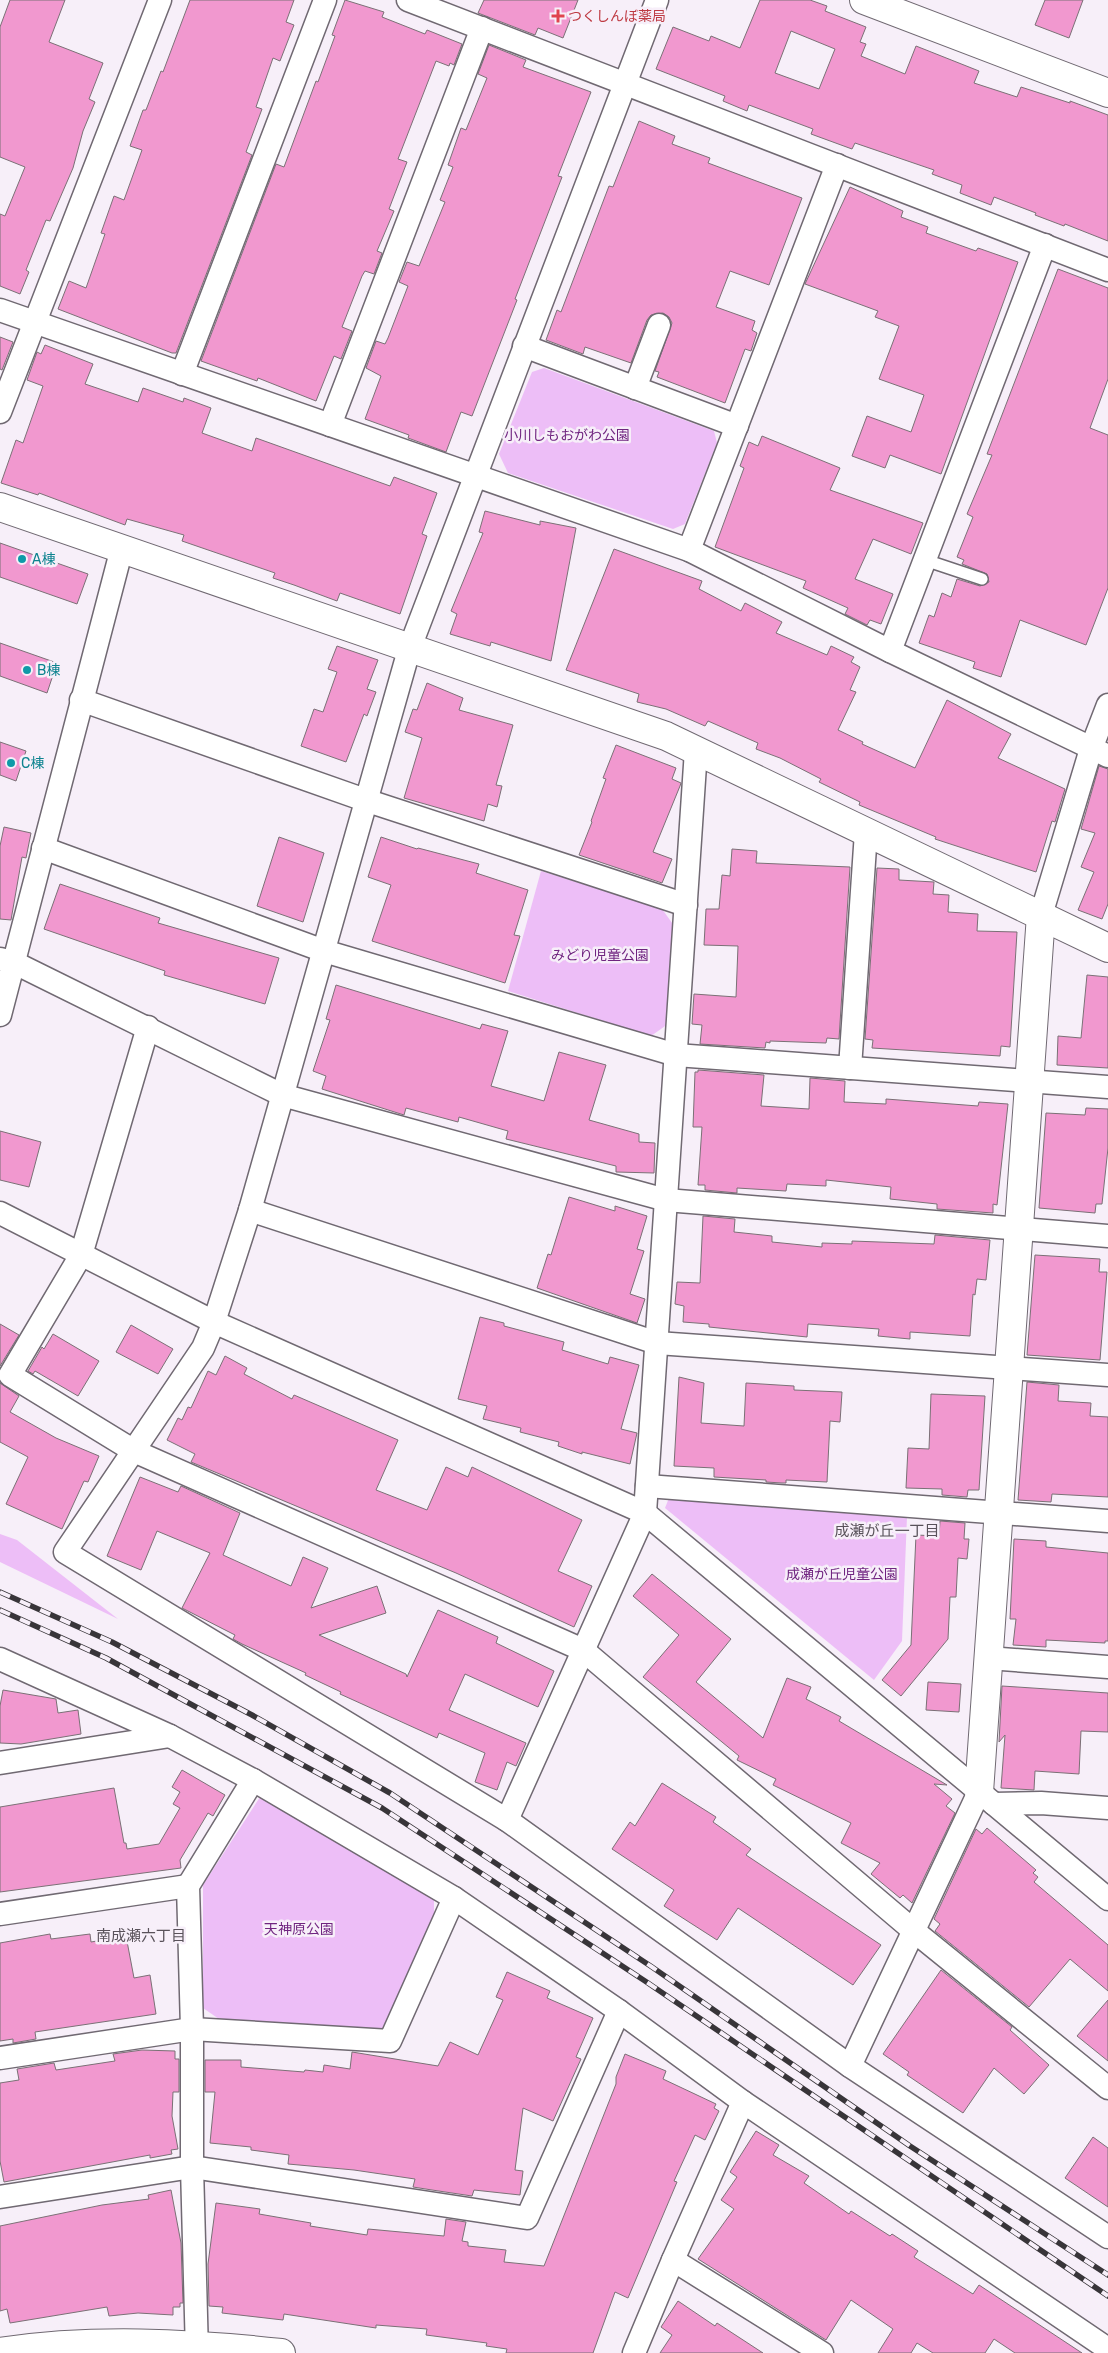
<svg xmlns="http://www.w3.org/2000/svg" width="1108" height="2353" font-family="Rubik,'Noto Sans JP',sans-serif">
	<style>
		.green { fill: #edbef7 }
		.building { fill: #f198cf; stroke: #7b7076; fill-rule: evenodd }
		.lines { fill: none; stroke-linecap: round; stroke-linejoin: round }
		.lane-casing { stroke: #706972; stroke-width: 14 }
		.street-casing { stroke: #706972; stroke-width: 25 }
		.secondary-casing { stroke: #706972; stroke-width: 30 }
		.lane { stroke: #fff; stroke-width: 11 }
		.street { stroke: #fff; stroke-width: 22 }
		.secondary { stroke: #fff; stroke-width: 28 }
		.rail-casing { stroke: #383539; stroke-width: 5.5 }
		.rail { stroke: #f7eff9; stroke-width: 4; stroke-dasharray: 11; stroke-linecap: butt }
		.health-dot { fill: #e0444e; stroke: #f7eff9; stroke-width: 2 }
		.culture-dot { fill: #0f9aa8; stroke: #f7eff9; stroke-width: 2 }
		.labels { text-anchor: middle; stroke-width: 5; stroke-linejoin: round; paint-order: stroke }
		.health-label { font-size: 14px; fill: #be3a42; stroke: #f7eff9; text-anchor: start }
		.park-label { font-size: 14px; fill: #702580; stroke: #f7eff9 }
		.culture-label { font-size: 14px; fill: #0d838f; stroke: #f7eff9; text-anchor: start }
		.neighbourhood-label { font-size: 15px; fill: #59525a; stroke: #f7eff9 }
	</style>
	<rect width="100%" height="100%" fill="#f7eff9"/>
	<g class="green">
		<polygon points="544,368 714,431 717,443 685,524 673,529 508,473 499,454 532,372"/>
		<polygon points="541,871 662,909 675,927 668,1024 651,1036 508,991"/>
		<polygon points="669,1498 907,1517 902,1641 874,1680 665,1508"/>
		<polygon points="0,1534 17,1540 118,1619 0,1562"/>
		<polygon points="260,1797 434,1897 434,1917 382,2029 219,2019 203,2008 203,1885"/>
	</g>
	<g class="building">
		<polygon points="10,0 65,0 49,42 103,63 89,99 95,102 83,131 73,168 50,221 46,220 26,270 29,272 20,294 0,286 0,214 5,216 25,167 0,157 0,27"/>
		<polygon points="190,0 294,0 286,22 294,25 280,61 273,58 256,107 262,109 246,152 252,155 176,353 172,353 58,309 69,281 86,288 105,234 101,233 114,196 124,200 142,150 130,146 143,110 146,110 161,71 163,72"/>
		<polygon points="345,0 384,12 382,17 425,34 427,30 462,44 454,65 450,63 449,66 436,61 398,159 407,162 389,209 394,211 377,251 382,253 374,274 365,271 362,276 342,327 352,331 341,359 334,356 316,401 258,378 257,381 201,361 276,164 284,167 316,81 318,82 335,36 332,35"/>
		<polygon points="484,0 578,0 563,38 538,28 535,35 478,13"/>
		<path d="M760 0H810L827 6 825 11 866 27 860 42 866 44 861 56 905 74 916 46 979 71 974 83 1017 97 1021 87 1070 103V101L1108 115V241L1065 224 1064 226 1035 215 1036 213 994 197 991 205 960 193 962 185 932 174 934 170 855 143 852 149 811 134 813 129 749 105 747 111 723 101 725 96 656 69 673 27 709 41 711 36 740 48ZM791 31 835 49 819 89 775 73Z"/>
		<polygon points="1045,0 1083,0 1069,38 1035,25"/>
		<polygon points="489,45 526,60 523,67 591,92 558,176 562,177 515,299 517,300 472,416 461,412 446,452 408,438 409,435 365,419 381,376 366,368 376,341 385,344 388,338 408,286 399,282 407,262 419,266 445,202 440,200 453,167 448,165 461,128 466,130 487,78 478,74"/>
		<polygon points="639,121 675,136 672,144 710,158 708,163 802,198 769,285 730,271 716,307 755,321 752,330 757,333 751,351 745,349 725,403 657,377 659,372 655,371 672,323 669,317 663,313 651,315 647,320 631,363 585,347 583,354 546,340 557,310 561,312 609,186 613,187"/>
		<polygon points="850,187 903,211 901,217 928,227 926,233 976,251 978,248 1018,262 941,474 890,455 885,468 852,456 867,416 911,432 924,395 879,379 899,326 875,317 878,311 805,284"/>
		<polygon points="1058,269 1108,288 1108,379 1090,428 1108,435 1108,588 1086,645 1020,620 1001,677 973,668 975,662 919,643 929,615 934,617 942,593 951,597 957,579 980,586 989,582 987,574 962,564 964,560 957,557 973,517 967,514 992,455 987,454"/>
		<polygon points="0,337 13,342 2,370 0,369"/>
		<polygon points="45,345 93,364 85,384 138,402 143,388 183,402 184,398 211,408 202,433 252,451 256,438 390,486 394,477 437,493 422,534 427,536 400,614 340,593 337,601 294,585 273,578 275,573 182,541 184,535 127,519 125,525 39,493 38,495 1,483 16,440 23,443 43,386 27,380 37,352 41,354"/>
		<polygon points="762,436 840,468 830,490 923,523 911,554 873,539 855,579 893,594 881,624 870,620 867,625 845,614 848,608 803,588 806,581 715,547 744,468 740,466 749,442 758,446"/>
		<polygon points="485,511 540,525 540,521 576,528 551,661 491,642 490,646 450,634 457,614 451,611 483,533 479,532"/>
		<polygon points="0,543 88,574 77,604 0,577"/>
		<polygon points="614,549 702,581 699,589 741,611 745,603 782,622 776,633 827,655 831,646 854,657 851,662 860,667 850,690 856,692 838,730 863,742 862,744 915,768 947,700 1011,734 998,758 1065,789 1055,822 1052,821 1036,872 935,839 936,837 859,805 860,802 819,782 821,779 780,758 756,749 758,743 708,721 705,726 666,709 637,702 639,694 566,670"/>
		<polygon points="0,643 57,663 47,693 0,676"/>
		<polygon points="337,646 378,660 367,689 376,692 367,716 364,714 346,762 301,746 314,709 323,712 337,672 328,669"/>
		<polygon points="427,683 463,698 459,710 513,725 496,785 502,786 497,807 488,804 484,821 404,798 422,738 405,732 413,709 417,710"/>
		<polygon points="0,742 26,751 16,781 0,775"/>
		<polygon points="616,745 676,768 672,779 681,783 680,786 653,852 672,859 662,883 579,855 592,822 591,821 606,779 603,778"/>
		<polygon points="1099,766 1108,769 1108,904 1102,919 1078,910 1094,872 1081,867 1095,833 1081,829"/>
		<polygon points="4,827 31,833 26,858 22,857 11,920 0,919 0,846"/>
		<polygon points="279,837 324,853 303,922 257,906"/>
		<polygon points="381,837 417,849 418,848 479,864 476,873 528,890 514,935 520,936 505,983 372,941 391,885 368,877"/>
		<polygon points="732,849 757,851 756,863 850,867 839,1039 827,1038 826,1043 770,1041 770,1043 766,1042 765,1048 700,1044 702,1025 692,1024 694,994 736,997 738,946 704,945 706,909 719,909 722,875 730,876"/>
		<polygon points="877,868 899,869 899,880 934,882 933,894 949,895 948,912 978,914 977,931 1017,932 1010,1047 1001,1046 1000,1056 872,1048 873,1040 865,1039"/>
		<polygon points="60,884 160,918 158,923 279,958 265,1004 164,975 165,971 44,929"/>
		<polygon points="1087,975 1108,977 1108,1068 1057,1065 1058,1036 1081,1038"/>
		<polygon points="336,985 480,1029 482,1024 508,1031 491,1086 544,1101 559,1052 606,1065 589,1120 639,1134 639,1142 655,1143 654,1173 616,1172 616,1166 506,1139 508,1131 459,1117 458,1122 406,1108 404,1115 322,1089 326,1076 313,1071 330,1020 326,1019"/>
		<polygon points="698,1070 764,1075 761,1106 809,1109 810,1078 845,1081 844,1102 886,1104 886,1099 978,1106 979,1102 1008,1104 997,1205 993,1204 993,1213 937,1209 937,1204 890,1199 891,1187 826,1180 826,1186 787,1184 786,1191 737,1188 737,1193 705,1190 705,1185 698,1185 702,1127 693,1127 695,1072 698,1072"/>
		<polygon points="1086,1108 1108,1109 1108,1148 1102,1204 1096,1204 1095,1213 1039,1208 1046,1113 1085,1115"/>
		<polygon points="0,1131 41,1142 29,1187 0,1180"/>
		<polygon points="569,1197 615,1211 615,1206 647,1216 637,1249 644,1251 630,1294 645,1299 637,1323 537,1288 548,1254 551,1255"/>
		<polygon points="703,1216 735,1219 734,1232 772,1236 772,1242 822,1247 822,1243 852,1244 852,1241 934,1244 935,1235 990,1240 986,1280 977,1279 975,1295 973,1294 970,1336 910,1332 910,1339 878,1336 879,1329 808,1324 807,1337 709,1327 709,1324 683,1322 684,1306 675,1304 677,1282 700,1283"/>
		<polygon points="1035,1255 1100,1259 1099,1272 1107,1272 1100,1360 1027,1355"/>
		<polygon points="480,1317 504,1323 504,1326 564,1342 562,1350 608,1364 610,1357 639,1365 621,1429 637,1433 630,1464 582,1452 582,1454 558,1446 559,1442 520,1432 521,1428 483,1419 487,1406 458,1399"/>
		<polygon points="0,1324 19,1335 0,1366"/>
		<polygon points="131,1325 173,1349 158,1374 116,1352"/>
		<polygon points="53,1334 99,1361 78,1396 35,1371 33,1374 28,1371 42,1347 44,1349"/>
		<polygon points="225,1356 247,1368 244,1374 292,1399 294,1395 398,1440 376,1490 427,1510 446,1467 468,1477 472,1467 582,1520 558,1571 592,1586 574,1627 456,1573 191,1462 195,1454 167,1440 178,1418 182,1420 188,1407 191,1408 208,1371 216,1375"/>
		<polygon points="679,1377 704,1383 701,1423 744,1426 746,1383 794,1386 794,1390 842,1392 840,1422 830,1421 827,1482 786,1480 786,1483 782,1483 766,1482 766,1480 714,1477 714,1468 674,1466"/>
		<polygon points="1027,1382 1059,1385 1058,1401 1091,1403 1090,1416 1108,1417 1108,1497 1052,1494 1051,1502 1018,1500"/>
		<polygon points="0,1383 19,1396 10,1412 56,1438 99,1456 88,1482 84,1481 62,1529 6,1504 28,1457 0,1442"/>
		<polygon points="931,1394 985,1396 979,1490 968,1490 967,1497 942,1495 942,1489 906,1488 908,1448 929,1449"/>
		<polygon points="140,1477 178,1492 181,1486 240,1513 223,1555 291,1586 303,1557 328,1568 311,1608 377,1586 386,1613 319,1635 406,1674 407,1677 438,1610 498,1637 496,1643 554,1671 538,1707 465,1674 449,1710 526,1743 516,1766 507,1762 497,1790 475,1782 485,1753 439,1733 437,1738 340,1694 341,1692 305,1675 306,1673 242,1644 233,1639 235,1635 182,1608 210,1553 157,1531 141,1570 107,1556"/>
		<polygon points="940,1521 965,1523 964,1539 969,1539 967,1559 958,1558 956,1597 950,1597 948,1639 901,1696 882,1680 911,1645 916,1535 939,1536"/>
		<polygon points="1014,1539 1046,1541 1046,1547 1108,1553 1108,1641 1105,1641 1105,1643 1046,1640 1046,1647 1013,1645 1016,1619 1010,1619"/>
		<polygon points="652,1574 731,1639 696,1682 763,1738 787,1678 811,1687 806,1699 841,1717 839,1721 947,1785 934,1784 952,1799 946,1806 955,1813 912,1903 903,1895 900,1898 871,1874 880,1863 841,1843 851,1823 773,1785 776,1779 737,1760 739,1756 643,1677 679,1635 633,1596"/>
		<polygon points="928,1682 961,1684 959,1712 926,1710"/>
		<polygon points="1002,1686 1108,1693 1108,1732 1081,1731 1079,1774 1035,1771 1034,1790 1001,1788 1005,1735 999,1742"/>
		<polygon points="3,1690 56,1699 58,1713 78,1710 81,1734 21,1744 0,1743 0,1706"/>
		<polygon points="182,1770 225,1795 213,1816 208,1813 180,1860 181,1868 0,1892 0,1807 114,1788 124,1843 126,1843 127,1849 159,1844 180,1808 173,1804 180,1792 172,1787"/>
		<polygon points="662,1783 716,1817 713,1822 751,1849 746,1855 881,1945 853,1985 738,1908 717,1940 664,1906 674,1890 612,1849 630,1822 635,1826"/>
		<polygon points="987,1828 1036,1870 1033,1873 1038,1877 1034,1882 1108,1945 1108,1991 1070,1959 1029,2007 935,1931 940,1924 934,1919 976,1829 982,1834"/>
		<polygon points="50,1934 51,1939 90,1934 91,1942 126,1936 134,1978 150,1975 156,2014 35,2032 36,2039 13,2043 13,2039 0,2041 0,1943"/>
		<polygon points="941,1970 1012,2027 1010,2030 1049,2065 1024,2094 994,2068 963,2113 907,2075 909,2072 883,2054"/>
		<polygon points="507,1972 550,1991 547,1998 593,2018 576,2057 581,2059 553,2121 523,2108 515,2170 523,2171 520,2195 474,2190 472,2196 432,2190 413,2187 415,2179 354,2170 288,2164 289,2155 251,2150 251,2147 210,2143 215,2092 205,2092 205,2060 241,2060 241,2067 304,2072 305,2070 323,2072 324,2065 350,2069 352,2052 438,2066 450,2042 478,2055 503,2000 496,1997"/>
		<polygon points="1108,2000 1108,2061 1077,2036"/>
		<polygon points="142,2050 175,2051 175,2059 179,2059 179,2092 173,2092 172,2116 178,2149 171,2150 172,2154 150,2158 150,2155 4,2182 0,2161 0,2083 19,2080 17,2069 54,2063 56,2070 115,2061 113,2054"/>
		<polygon points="625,2054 666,2071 663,2079 716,2104 714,2108 719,2111 705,2140 695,2135 674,2181 677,2182 628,2298 615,2292 593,2353 506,2353 507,2349 486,2346 487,2343 426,2335 427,2329 376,2325 376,2328 284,2314 283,2320 222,2313 223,2307 209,2306 208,2264 216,2203 260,2209 259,2214 311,2223 310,2226 367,2235 368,2229 444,2236 446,2219 466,2222 462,2241 468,2242 468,2246 506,2250 504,2262 544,2266 616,2084 616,2077"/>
		<polygon points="756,2131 779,2145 773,2155 809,2176 804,2183 849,2214 851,2211 890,2236 892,2234 918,2251 914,2257 973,2294 979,2285 1082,2353 1015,2353 994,2339 985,2353 933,2353 917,2343 911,2353 878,2353 893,2329 851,2300 826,2340 698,2259 734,2209 721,2200 737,2177 730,2172"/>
		<polygon points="1093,2137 1108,2148 1108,2207 1065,2178"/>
		<polygon points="171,2190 181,2243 183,2303 180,2303 180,2307 173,2307 173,2315 138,2313 109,2316 107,2307 10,2323 7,2309 0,2311 0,2226 102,2205 149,2199 148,2195"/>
		<polygon points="678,2301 715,2326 717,2323 763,2353 660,2353 672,2335 661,2327"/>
	</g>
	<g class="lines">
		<defs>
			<polyline id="lane" points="925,560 982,579"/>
			<g id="street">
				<polyline points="408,0 1108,270"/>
				<polyline points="657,0 409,650 250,1210 214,1322 203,1348 65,1552 507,1820 850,2066 1108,2237"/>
				<polyline points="0,310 689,550 890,651 1108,756"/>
				<polyline points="524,346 737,426"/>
				<polyline points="182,374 325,0"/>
				<polyline points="635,388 659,325"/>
				<polyline points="0,412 160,0"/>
				<polyline points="330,425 482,28"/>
				<polyline points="689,550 837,165"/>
				<polyline points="890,651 1045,245"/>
				<polyline points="81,700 365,800 686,905"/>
				<polyline points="43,848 324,951 676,1055 1108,1087"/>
				<polyline points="1041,915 1091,749 1108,705"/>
				<polyline points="0,959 13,962 282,1095 666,1200 1108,1236"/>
				<polyline points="0,1015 122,548"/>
				<polyline points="148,1027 81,1255 10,1375 134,1451 583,1650 914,1931 1108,2088"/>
				<polyline points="850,1068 866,832"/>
				<polyline points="250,1210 657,1343 1108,1375"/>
				<polyline points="0,1213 214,1322 645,1513 1108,1899"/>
				<polyline points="647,1486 1108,1521"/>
				<polyline points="988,1658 1108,1667"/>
				<polyline points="0,1659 170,1736 253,1780 454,1898 619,2011 743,2102 1108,2349"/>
				<polyline points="0,1763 170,1736"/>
				<polyline points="994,1804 1041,1803 1108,1808"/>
				<polyline points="507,1820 645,1513 696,750"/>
				<polyline points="0,1914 188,1886"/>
				<polyline points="0,2058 192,2029 390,2041 454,1898"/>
				<polyline points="850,2066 979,1792"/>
				<polyline points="0,2197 192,2167 527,2218 619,2011"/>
				<polyline points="673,2260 822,2353"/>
				<polyline points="197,2353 192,2167 192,2029 188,1886 253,1780"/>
				<polyline points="634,2353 673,2260 743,2102"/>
			</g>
			<g id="secondary">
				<polyline points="864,0 1108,93"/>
				<polyline points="0,507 666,736 1108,948"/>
				<polyline points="979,1792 1041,915"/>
				<path d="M0 2352C92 2338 189 2343 281 2353"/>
			</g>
		</defs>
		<use href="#lane" class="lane-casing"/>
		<use href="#street" class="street-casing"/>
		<use href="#secondary" class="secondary-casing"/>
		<use href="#lane" class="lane"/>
		<use href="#street" class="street"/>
		<use href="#secondary" class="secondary"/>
		<defs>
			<g id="rail">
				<polyline points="0,1592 112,1642 252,1715 390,1793 652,1967 910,2146 1108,2275"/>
				<polyline points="0,1610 106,1658 382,1808 645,1981 1108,2296"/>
			</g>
		</defs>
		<use href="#rail" class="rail-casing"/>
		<use href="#rail" class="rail"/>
	</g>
	<path class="health-dot" d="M555.5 8.5h5v5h5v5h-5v5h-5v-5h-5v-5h5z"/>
	<g class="culture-dot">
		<circle cx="22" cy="559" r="5"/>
		<circle cx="27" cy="670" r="5"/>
		<circle cx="11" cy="763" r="5"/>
	</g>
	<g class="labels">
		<g class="health-label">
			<text x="568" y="21">つくしんぼ薬局</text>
		</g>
		<g class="park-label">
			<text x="567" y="440">小川しもおがわ公園</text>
			<text x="600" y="960">みどり児童公園</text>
			<text x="842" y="1579">成瀬が丘児童公園</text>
			<text x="299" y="1934">天神原公園</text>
		</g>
		<g class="culture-label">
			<text x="32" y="564">A棟</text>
			<text x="37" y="675">B棟</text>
			<text x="21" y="768">C棟</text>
		</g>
		<g class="neighbourhood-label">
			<text x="887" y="1536">成瀬が丘一丁目</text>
			<text x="141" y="1941">南成瀬六丁目</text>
		</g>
	</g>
</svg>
